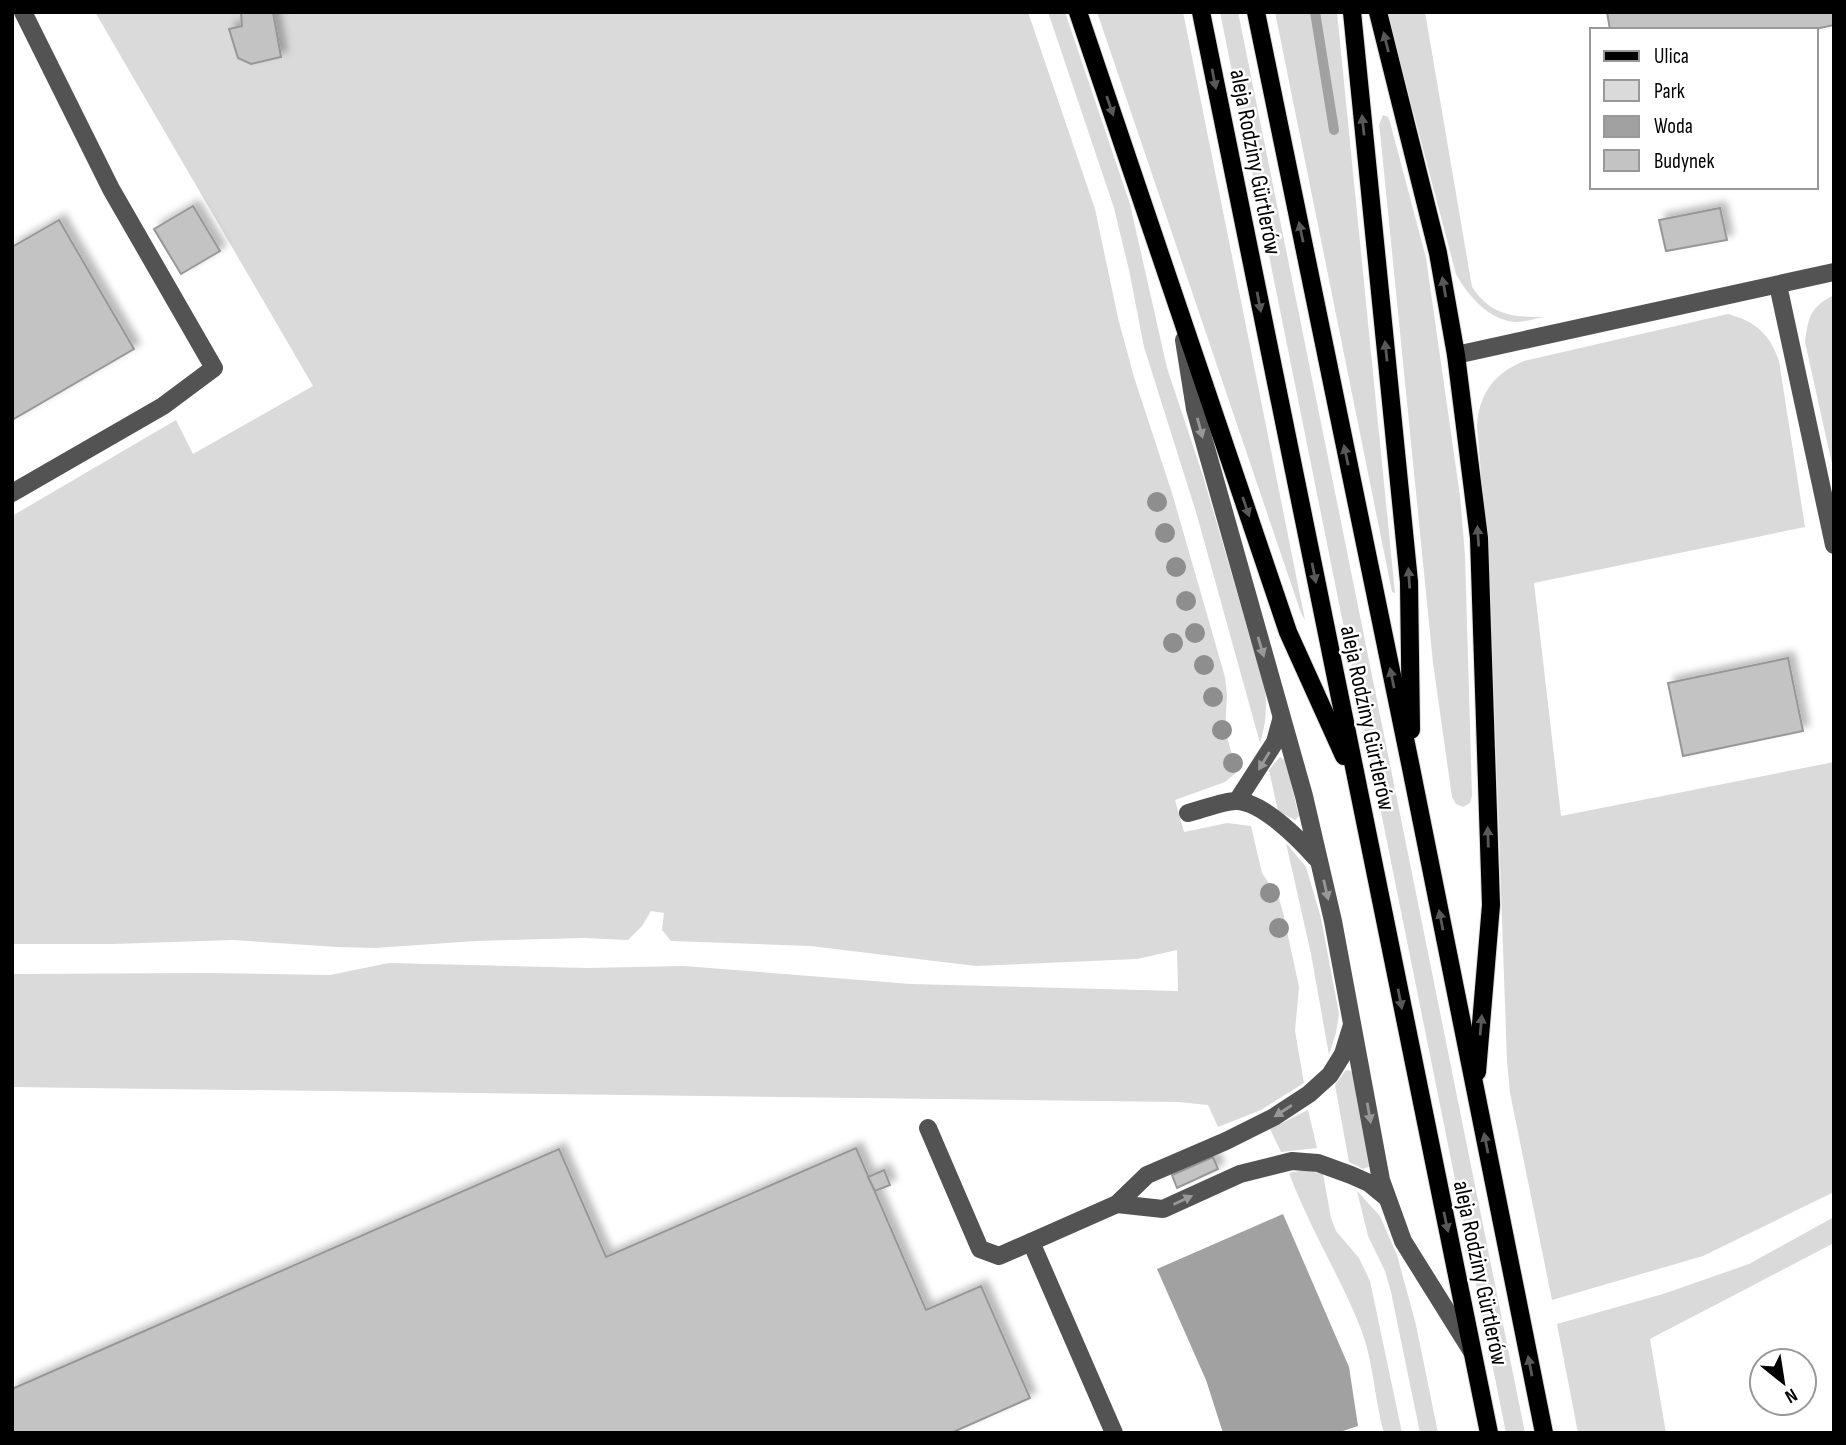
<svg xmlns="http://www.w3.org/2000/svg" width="1846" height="1445" font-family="'Sofia Sans Condensed',sans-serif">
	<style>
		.green { fill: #dadada }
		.water { fill: #a1a1a1 }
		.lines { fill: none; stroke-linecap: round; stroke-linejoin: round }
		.stream { stroke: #a1a1a1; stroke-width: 10 }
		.building { fill: #c3c3c3; stroke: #979797; stroke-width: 2; filter: url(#shadow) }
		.major-casing { stroke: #dbdbdb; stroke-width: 20 }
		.minor { stroke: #535353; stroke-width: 18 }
		.major { stroke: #000; stroke-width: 18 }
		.tree { fill: #8e8e8e }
		.oneway { fill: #595959 }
		.oneway2 { fill: #989898 }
		.labels { text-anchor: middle; stroke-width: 5; stroke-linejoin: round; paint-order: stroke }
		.street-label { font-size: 24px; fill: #000; stroke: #fff }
	</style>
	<defs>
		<filter id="shadow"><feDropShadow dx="6" dy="-6" stdDeviation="3.5" flood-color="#0004"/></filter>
	</defs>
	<rect width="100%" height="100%" fill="#fff"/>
	<g class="green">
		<polygon points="95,12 1028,12 1095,209 1118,318 1134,377 1172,493 1225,677 1227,695 1225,730 1237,772 1225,782 1175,800 1184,832 1227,823 1251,826 1262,873 1279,899 1283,912 1299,987 1295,1031 1304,1083 1261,1110 1218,1127 1208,1105 1179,1102 12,1087 12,974 211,973 330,975 389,963 587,968 684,966 911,984 1178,991 1177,950 1137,959 976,966 810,946 671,941 662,930 664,913 651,911 642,926 628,940 584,938 476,941 375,948 337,947 232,940 113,944 12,944 12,516 176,420 193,454 313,386"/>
		<path d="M1048 12H1065L1130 204 1167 368 1203 476 1265 688C1267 708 1266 724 1260 743L1196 512 1144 347 1129 270 1114 208Z"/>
		<polygon points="1097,12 1183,12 1305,620 1301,613"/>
		<polygon points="1220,12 1238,12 1525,1433 1506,1433"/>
		<polygon points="1275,12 1337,12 1395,593 1392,592"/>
		<path d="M1387 12H1425L1472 287C1492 316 1512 317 1545 317 1536 318 1525 322 1516 322 1490 321 1468 296 1456 274Z"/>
		<polygon points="1383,115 1388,117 1390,122 1426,258 1460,496 1465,555 1472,796 1470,803 1463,807 1456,804 1452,797 1433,663 1380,132 1379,125"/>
		<path d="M1834 295V473L1805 342C1808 316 1811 307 1834 295Z"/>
		<path d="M1728 314C1755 321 1770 334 1779 361L1805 527 1534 583 1561 816 1834 762V1192L1703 1256 1552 1300 1510 1093 1507 1061 1490 579 1477 426C1479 394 1494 373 1524 361Z"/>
		<polygon points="1280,757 1285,760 1299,816 1295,820 1278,811 1269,770"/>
		<polygon points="1286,843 1306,867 1321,918 1339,1014 1336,1033 1329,1055 1311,954"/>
		<polygon points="1348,1070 1353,1072 1371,1166 1363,1169 1349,1162 1335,1085 1345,1071"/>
		<polygon points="1308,1110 1317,1148 1281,1152 1270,1129"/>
		<path d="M1304 1170 1323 1174 1331 1218 1336 1231 1359 1258 1370 1281 1402 1433H1384C1374 1398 1374 1363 1361 1329 1340 1276 1309 1227 1289 1173Z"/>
		<polygon points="1357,1191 1380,1216 1397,1255 1416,1325 1438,1433 1420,1433 1391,1292 1385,1271 1368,1236"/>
		<polygon points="1834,1217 1834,1243 1650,1339 1666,1433 1578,1433 1557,1324 1663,1294 1749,1264"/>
	</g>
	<polygon class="water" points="1283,1214 1349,1367 1358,1426 1337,1433 1223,1433 1206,1380 1157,1269"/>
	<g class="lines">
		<polyline class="stream" points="1315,12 1334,130"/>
	</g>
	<g class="building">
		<polygon points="241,12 273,12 281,57 251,64 238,58 229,29 242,26"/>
		<polygon points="1607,12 1834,12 1834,25 1811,30 1610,30"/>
		<polygon points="193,206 220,251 181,274 154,229"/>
		<polygon points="1720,208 1727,240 1666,251 1659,220"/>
		<polygon points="59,220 134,349 12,420 12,247"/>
		<polygon points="1788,658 1803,731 1683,756 1668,683"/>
		<polygon points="856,1148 926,1310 981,1286 1030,1398 951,1433 12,1433 12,1389 559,1149 606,1257"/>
		<polygon points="1213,1157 1218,1169 1177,1188 1172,1175"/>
		<polygon points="884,1170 890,1185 875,1191 868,1177"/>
	</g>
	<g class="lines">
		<defs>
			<g id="major">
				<polyline points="1078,12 1288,632 1344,756"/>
				<polyline points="1201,12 1489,1433"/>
				<polyline points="1256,12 1411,768 1544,1433"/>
				<polyline points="1352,12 1409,582 1411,730"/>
				<polyline points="1378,12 1438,253 1456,355 1479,538 1491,905 1477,1072"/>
			</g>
		</defs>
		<use href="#major" class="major-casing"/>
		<g class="minor">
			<polyline points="1778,285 1834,545"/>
			<polyline points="1184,340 1195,409 1304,796 1333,921 1381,1180 1403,1241 1471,1350"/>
			<polyline points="1456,355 1834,272"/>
			<polyline points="12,493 163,406 214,368 111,189 23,12"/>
			<polyline points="1237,801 1275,742 1281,720"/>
			<path d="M1188 813C1201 810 1223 801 1236 801 1262 801 1300 840 1316 858"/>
			<polyline points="928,1128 980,1249 999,1256 1031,1242"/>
			<polyline points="1117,1204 1163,1209 1240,1174 1292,1161 1318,1163 1351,1175 1369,1183 1386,1197"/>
			<polyline points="1114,1433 1031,1242 1117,1204 1147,1175 1226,1141 1274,1117 1309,1094 1330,1075 1343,1054 1352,1025"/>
		</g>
		<use href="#major" class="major"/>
	</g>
	<g class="tree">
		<circle cx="1157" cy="502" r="10"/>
		<circle cx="1165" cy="533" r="10"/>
		<circle cx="1176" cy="567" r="10"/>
		<circle cx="1186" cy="601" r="10"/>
		<circle cx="1195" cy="633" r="10"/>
		<circle cx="1173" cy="643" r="10"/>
		<circle cx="1204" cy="665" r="10"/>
		<circle cx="1213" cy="697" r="10"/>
		<circle cx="1222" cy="730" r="10"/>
		<circle cx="1233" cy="763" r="10"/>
		<circle cx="1270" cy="893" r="10"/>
		<circle cx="1279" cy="928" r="10"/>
	</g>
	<defs><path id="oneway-solid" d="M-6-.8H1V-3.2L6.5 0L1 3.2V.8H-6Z" transform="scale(1.75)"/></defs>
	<g class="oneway">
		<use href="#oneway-solid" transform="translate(1386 42) rotate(-104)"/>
		<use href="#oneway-solid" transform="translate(1214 79) rotate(79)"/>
		<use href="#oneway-solid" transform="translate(1110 106) rotate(71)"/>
		<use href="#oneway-solid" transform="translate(1363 125) rotate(-96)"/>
		<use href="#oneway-solid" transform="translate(1301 232) rotate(-102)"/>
		<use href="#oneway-solid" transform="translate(1444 287) rotate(-100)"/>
		<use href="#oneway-solid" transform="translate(1259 302) rotate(79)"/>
		<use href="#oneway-solid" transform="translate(1386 351) rotate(-96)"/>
		<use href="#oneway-solid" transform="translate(1346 455) rotate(-102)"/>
		<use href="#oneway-solid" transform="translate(1246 507) rotate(71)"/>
		<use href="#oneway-solid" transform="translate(1478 536) rotate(-94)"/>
		<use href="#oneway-solid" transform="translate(1314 573) rotate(79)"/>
		<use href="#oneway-solid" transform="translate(1409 578) rotate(-94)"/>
		<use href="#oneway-solid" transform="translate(1392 678) rotate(-102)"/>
		<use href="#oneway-solid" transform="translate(1488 837) rotate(-92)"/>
		<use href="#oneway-solid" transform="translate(1441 920) rotate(-101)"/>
		<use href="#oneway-solid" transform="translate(1400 999) rotate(79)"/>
		<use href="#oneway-solid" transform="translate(1481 1025) rotate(-85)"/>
		<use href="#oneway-solid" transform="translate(1486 1143) rotate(-101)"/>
		<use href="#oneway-solid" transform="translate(1446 1222) rotate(78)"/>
		<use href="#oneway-solid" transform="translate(1530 1366) rotate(-101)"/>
	</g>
	<g class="oneway2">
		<use href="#oneway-solid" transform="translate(1200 428) rotate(75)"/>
		<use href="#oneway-solid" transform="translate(1261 647) rotate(73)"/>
		<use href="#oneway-solid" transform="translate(1264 761) rotate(121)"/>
		<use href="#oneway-solid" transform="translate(1326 890) rotate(77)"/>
		<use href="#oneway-solid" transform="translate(1283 1111) rotate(147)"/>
		<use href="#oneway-solid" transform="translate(1369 1113) rotate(80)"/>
		<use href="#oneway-solid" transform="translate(1183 1200) rotate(-25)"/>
	</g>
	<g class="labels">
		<g class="street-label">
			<text transform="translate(1256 162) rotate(79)" y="8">aleja Rodziny Gürtlerów</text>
			<text transform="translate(1368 718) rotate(78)" y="8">aleja Rodziny Gürtlerów</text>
			<text transform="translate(1481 1273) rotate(78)" y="8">aleja Rodziny Gürtlerów</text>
		</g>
	</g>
	<rect width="1846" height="1445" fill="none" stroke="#000000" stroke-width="28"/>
	<rect x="1590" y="28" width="228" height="161" fill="#ffffff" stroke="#999999" stroke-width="2"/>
	<rect x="1604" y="51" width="35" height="10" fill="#000000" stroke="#999999" stroke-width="2"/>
	<text x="1654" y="63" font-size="21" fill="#000000">Ulica</text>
	<rect x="1604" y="80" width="35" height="21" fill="#dadada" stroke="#999999" stroke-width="2"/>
	<text x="1654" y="98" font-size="21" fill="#000000">Park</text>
	<rect x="1604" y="116" width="35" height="21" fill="#a1a1a1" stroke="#999999" stroke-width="2"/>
	<text x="1654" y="133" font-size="21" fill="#000000">Woda</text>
	<rect x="1604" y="150" width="35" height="21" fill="#c3c3c3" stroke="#999999" stroke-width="2"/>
	<text x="1654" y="168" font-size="21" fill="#000000">Budynek</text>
	<g transform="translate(1783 1382) rotate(150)"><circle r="33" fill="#ffffff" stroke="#999999" stroke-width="2"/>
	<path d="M0-5L12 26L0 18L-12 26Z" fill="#000000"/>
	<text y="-10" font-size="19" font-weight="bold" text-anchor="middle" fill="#000000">N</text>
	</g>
</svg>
